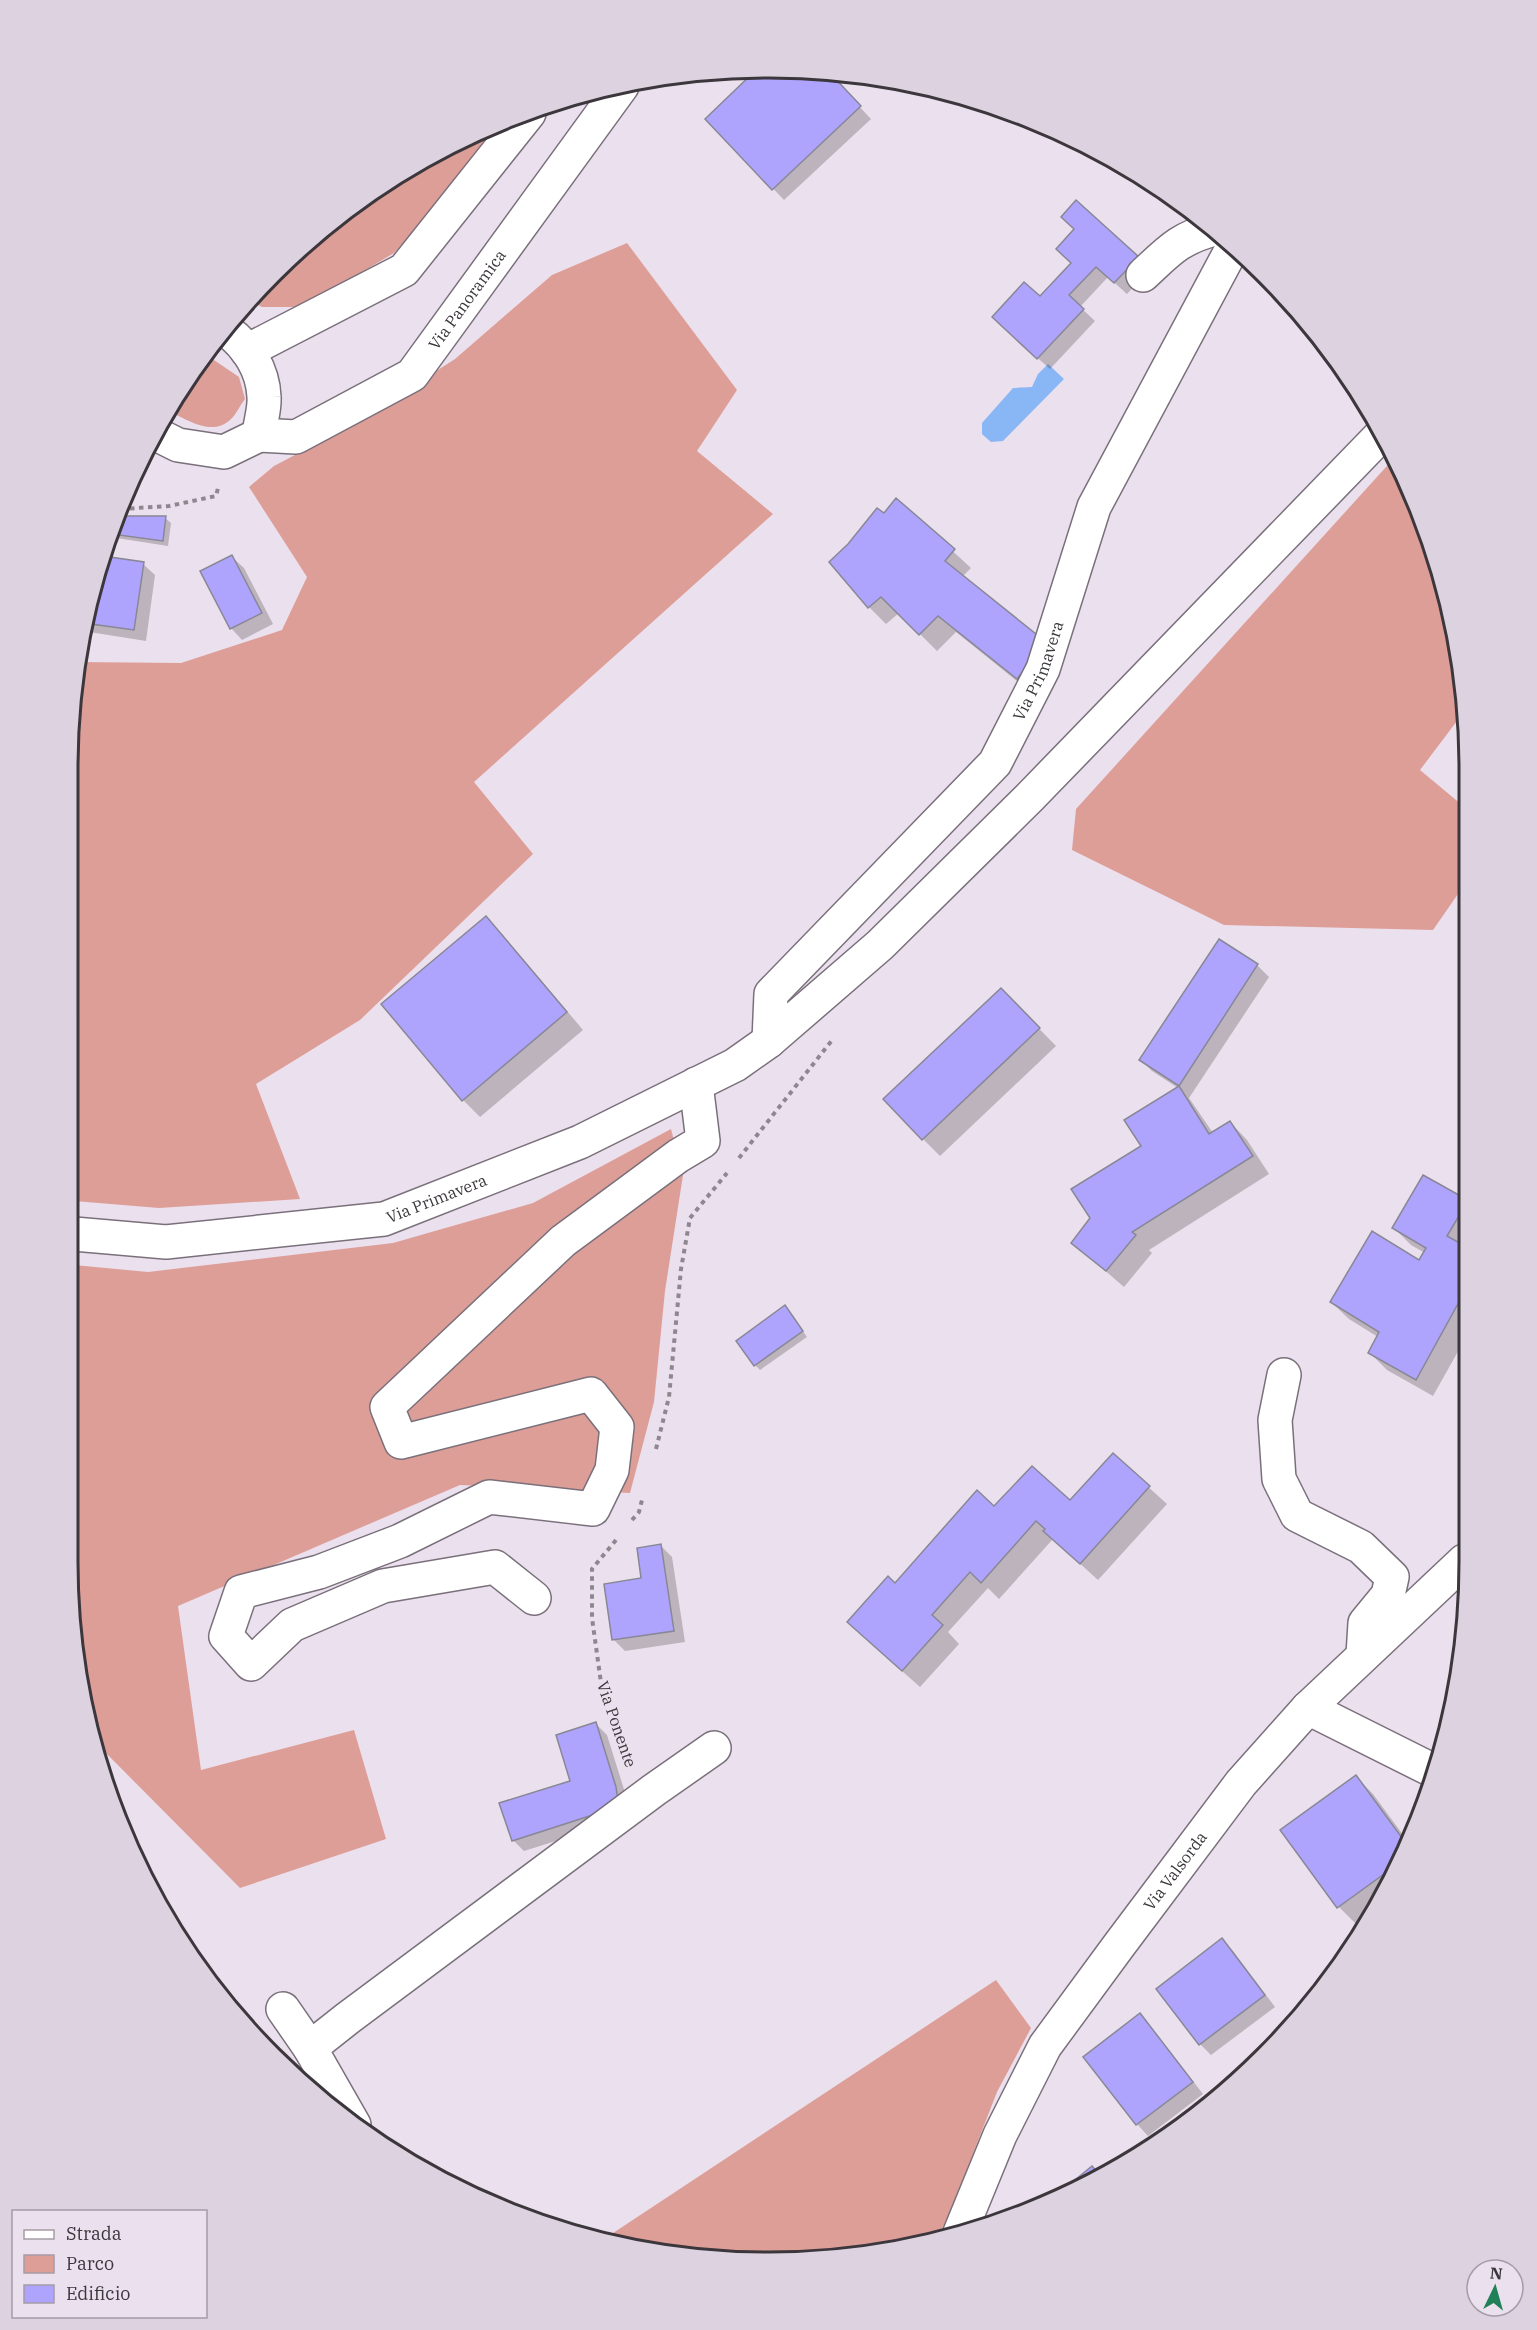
<svg xmlns="http://www.w3.org/2000/svg" width="1537" height="2330" font-family="'IBM Plex Serif',serif">
	<style>
		.green { fill: #de9e98 }
		.water { fill: #89b6f4 }
		.shadow { fill: #0003 }
		.building { fill: #afa4fd; stroke: #888795; stroke-width: 1.5 }
		.lines { fill: none; stroke-linecap: round; stroke-linejoin: round }
		.minor-casing { stroke: #7a707b; stroke-width: 36 }
		.path { stroke: #8f8790; stroke-width: 4; stroke-dasharray: 4.5 4.5; stroke-linecap: butt }
		.minor { stroke: #fff; stroke-width: 33 }
		.labels { text-anchor: middle; stroke-width: 4.5; stroke-linejoin: round; paint-order: stroke }
		.street-label { font-size: 16px; fill: #3b373c; stroke: #ebe0ed }
		.rim { fill: none; stroke: #3b373c; stroke-width: 3 }
	</style>
	<rect width="100%" height="100%" fill="#ebe0ed"/>
	<g class="green">
		<polygon points="498,125 459,181 394,253 303,307 262,307 248,300 342,212 459,140"/>
		<polygon points="627,243 737,390 697,451 773,514 474,782 533,854 360,1020 256,1084 300,1199 159,1208 74,1201 74,677 76,662 181,663 282,630 307,577 249,487 274,466 350,426 455,359 552,275"/>
		<path d="M208 356 239 377 245 399C240 405 236 415 230 420 212 436 189 421 171 412Z"/>
		<polygon points="1396,456 1446,587 1466,709 1420,770 1468,810 1467,881 1433,930 1224,925 1072,850 1076,809"/>
		<polygon points="671,1129 683,1175 665,1291 654,1402 630,1493 460,1485 178,1606 201,1770 354,1730 386,1839 240,1888 94,1741 74,1653 74,1265 148,1272 393,1243 533,1203"/>
		<polygon points="996,1980 1031,2028 997,2092 948,2218 934,2241 815,2261 722,2261 601,2241"/>
	</g>
	<polygon class="water" points="1048,364 1064,379 1003,441 991,442 982,434 982,423 1013,388 1032,387 1038,374"/>
	<g class="shadow">
		<polygon points="827,72 871,119 784,200 707,119"/>
		<polygon points="1075,229 1149,270 1127,294 1108,277 1080,307 1095,321 1050,369 1005,329 1040,298 1073,263"/>
		<polygon points="897,500 971,568 962,577 1045,643 1034,695 956,632 937,651 899,613 886,624 869,607 884,515"/>
		<polygon points="117,518 165,518 171,523 168,546 110,537"/>
		<polygon points="232,557 244,568 273,624 242,640 231,628"/>
		<polygon points="143,564 155,575 146,641 83,631 91,587"/>
		<polygon points="1468,751 1468,762 1463,757"/>
		<polygon points="486,918 503,935 583,1030 480,1117 463,1100"/>
		<polygon points="1257,965 1269,977 1189,1098 1213,1133 1230,1122 1247,1140 1269,1174 1149,1250 1152,1253 1124,1287 1073,1243 1143,1147 1178,1088 1152,1071 1141,1060"/>
		<polygon points="1018,1007 1056,1046 940,1156 923,1139"/>
		<polygon points="1466,1200 1465,1339 1433,1396 1387,1370 1370,1353 1378,1337 1349,1319 1331,1302 1420,1262 1425,1253 1411,1245 1394,1228"/>
		<polygon points="790,1312 807,1337 760,1370 755,1365"/>
		<polygon points="1113,1455 1167,1504 1098,1580 1053,1539 999,1599 988,1588 948,1632 959,1644 920,1687 866,1639 895,1585 1071,1502"/>
		<polygon points="661,1546 672,1557 685,1642 625,1651 614,1640"/>
		<polygon points="596,1724 607,1735 627,1799 616,1822 524,1851 513,1840 572,1781"/>
		<polygon points="1356,1777 1373,1794 1409,1843 1397,1871 1368,1914 1356,1924 1339,1907"/>
		<polygon points="1222,1940 1233,1951 1275,2007 1211,2055 1200,2044"/>
		<polygon points="1140,2015 1151,2027 1203,2094 1148,2136 1137,2124"/>
	</g>
	<g class="building">
		<polygon points="756,70 829,72 861,106 772,190 705,119"/>
		<polygon points="1076,200 1139,257 1114,283 1096,267 1069,295 1084,309 1037,359 992,317 1024,282 1040,296 1071,263 1056,249 1074,229 1061,217"/>
		<polygon points="896,498 955,549 945,561 1046,642 1017,679 938,616 919,635 881,597 868,608 829,562 848,544 877,508 884,513"/>
		<polygon points="118,516 166,516 163,541 111,534"/>
		<polygon points="232,555 262,613 230,629 200,571"/>
		<polygon points="103,556 144,562 134,630 84,623 91,587"/>
		<polygon points="486,916 567,1012 462,1101 381,1004"/>
		<polygon points="1219,939 1258,964 1179,1086 1139,1060"/>
		<polygon points="1001,988 1040,1028 922,1140 883,1099"/>
		<polygon points="1179,1086 1209,1134 1230,1121 1253,1156 1132,1232 1136,1235 1106,1271 1071,1243 1090,1218 1071,1189 1141,1146 1124,1120"/>
		<polygon points="1423,1175 1466,1199 1466,1204 1447,1236 1465,1246 1465,1291 1416,1380 1368,1353 1379,1332 1330,1302 1372,1231 1419,1260 1426,1248 1392,1228"/>
		<polygon points="785,1305 803,1331 754,1366 736,1341"/>
		<polygon points="1113,1453 1150,1486 1080,1564 1043,1531 1045,1529 1036,1521 981,1583 970,1572 932,1615 943,1625 902,1671 847,1622 888,1576 895,1583 977,1490 994,1506 1032,1466 1070,1500"/>
		<polygon points="661,1544 674,1631 612,1640 604,1584 641,1578 637,1548"/>
		<polygon points="596,1722 616,1787 618,1801 605,1811 512,1841 499,1803 570,1781 556,1735"/>
		<polygon points="1356,1775 1408,1846 1402,1861 1337,1908 1280,1830"/>
		<polygon points="1222,1938 1265,1995 1199,2045 1156,1989"/>
		<polygon points="1140,2013 1193,2082 1136,2125 1083,2057"/>
		<polygon points="1092,2166 1101,2176 1059,2193"/>
	</g>
	<g class="lines">
		<defs>
			<g id="minor">
				<path d="M1143 275C1169 251 1178 239 1214 229"/>
				<polyline points="247,351 404,270 529,113"/>
				<path d="M156 434 178 445 224 452 259 435C260 423 265 409 264 397 263 370 248 346 226 330"/>
				<path id="s1" d="M259 435 296 437 412 375 622 86"/>
				<path id="s2" d="M769 1041 771 994 995 763 1043 669 1094 507 1234 245"/>
				<path id="s3" d="M74 1234 166 1242 384 1219 580 1142 735 1065 769 1041 880 945 1030 797 1382 434"/>
				<polyline points="1284,1375 1275,1420 1279,1479 1297,1515 1361,1547 1392,1577 1388,1595 1365,1623 1363,1655"/>
				<polyline points="534,1598 495,1567 383,1586 292,1625 251,1664 226,1636 241,1592 319,1572 400,1541 489,1497 593,1509 612,1470 617,1427 591,1394 401,1442 387,1407 563,1241 678,1156 703,1141 696,1084"/>
				<polyline points="1308,1708 1436,1772"/>
				<polyline points="283,2009 310,2048"/>
				<polyline points="354,2125 310,2048 348,2018 654,1790 714,1748"/>
				<path id="s4" d="M959 2235 1000 2135 1045 2046 1120 1944 1241 1783 1308 1708 1464 1561"/>
			</g>
		</defs>
		<use href="#minor" class="minor-casing"/>
		<g class="path">
			<polyline points="121,509 169,506 216,496 218,488"/>
			<polyline points="739,1158 833,1039"/>
			<polyline points="656,1449 669,1397 681,1269 690,1218 727,1173"/>
			<polyline points="632,1520 639,1512 642,1500"/>
			<polyline points="616,1540 592,1569 592,1618 602,1690 630,1761"/>
		</g>
		<use href="#minor" class="minor"/>
	</g>
	<g class="labels">
		<g class="street-label">
			<text dy="6" stroke="none"><textPath href="#s1" startOffset="262">Via Panoramica</textPath></text>
			<text dy="6" stroke="none"><textPath href="#s2" startOffset="471">Via Primavera</textPath></text>
			<text dy="6" stroke="none"><textPath href="#s3" startOffset="368">Via Primavera</textPath></text>
			<text transform="translate(617 1724) rotate(71)" y="6">Via Ponente</text>
			<text dy="6" stroke="none"><textPath href="#s4" startOffset="426">Via Valsorda</textPath></text>
		</g>
	</g>
	<path d="M0 0H1537V2330H0ZM768 78H769A690 690 0 0 1 1459 768V1562A690 690 0 0 1 769 2252H768A690 690 0 0 1 78 1562V768A690 690 0 0 1 768 78Z" fill="#ddd2df" fill-rule="evenodd"/>
	<path class="rim" d="M768 78H769A690 690 0 0 1 1459 768V1562A690 690 0 0 1 769 2252H768A690 690 0 0 1 78 1562V768A690 690 0 0 1 768 78Z"/>
	<rect x="12" y="2210" width="195" height="108" fill="#ebe0ed" stroke="#a59ca6" stroke-width="1.5"/>
	<rect x="24" y="2230" width="30" height="9" fill="#ffffff" stroke="#a59ca6" stroke-width="1.5"/>
	<text x="66" y="2240" font-size="18" fill="#3b373c">Strada</text>
	<rect x="24" y="2255" width="30" height="18" fill="#de9e98" stroke="#a59ca6" stroke-width="1.5"/>
	<text x="66" y="2270" font-size="18" fill="#3b373c">Parco</text>
	<rect x="24" y="2285" width="30" height="18" fill="#afa4fd" stroke="#a59ca6" stroke-width="1.5"/>
	<text x="66" y="2300" font-size="18" fill="#3b373c">Edificio</text>
	<g transform="translate(1495 2288) rotate(5)"><circle r="28" fill="#ebe0ed" stroke="#a59ca6" stroke-width="1.5"/>
	<path d="M0-4.5L10 22L0 15L-10 22Z" fill="#208159"/>
	<text y="-9" font-size="16" font-weight="bold" text-anchor="middle" fill="#3b373c">N</text>
	</g>
</svg>
